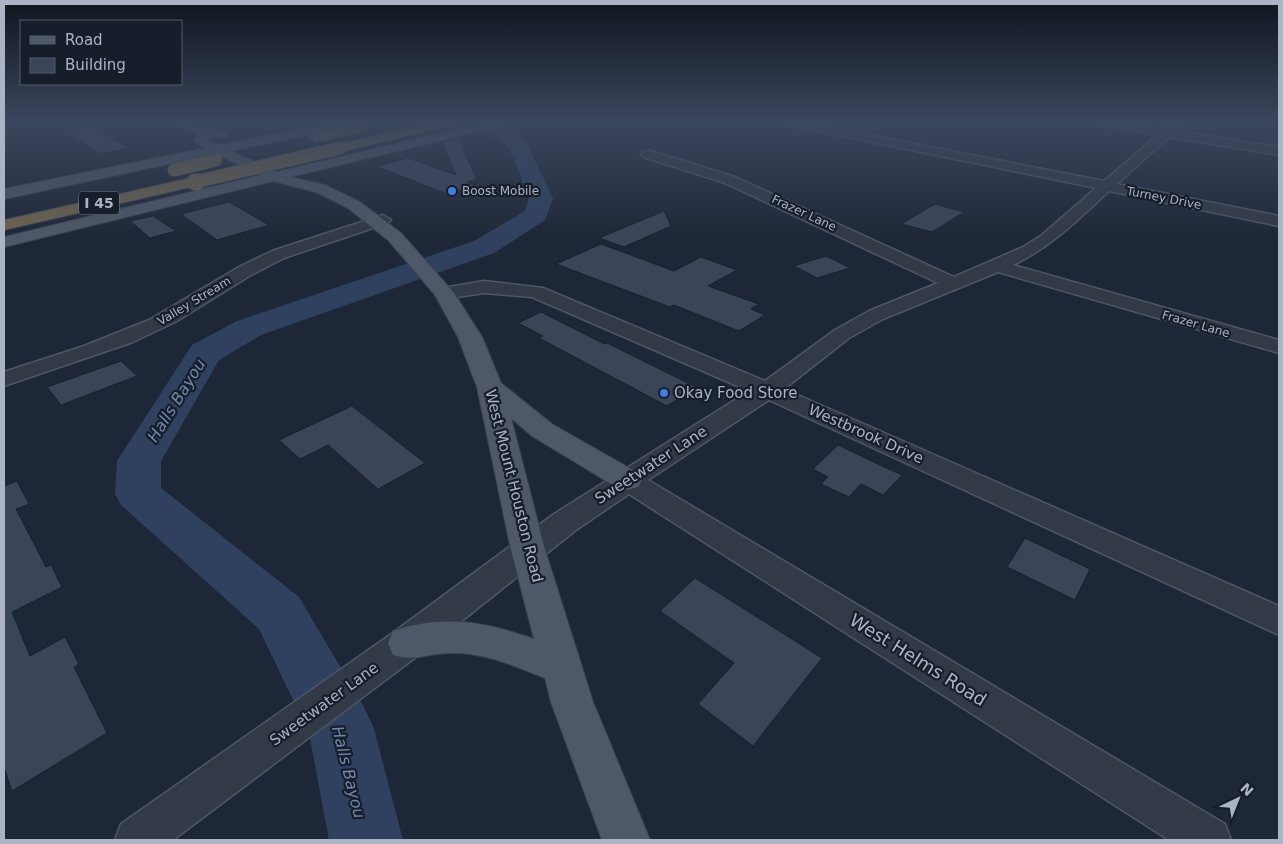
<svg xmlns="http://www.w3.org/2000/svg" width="1283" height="844" font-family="'DejaVu Sans',sans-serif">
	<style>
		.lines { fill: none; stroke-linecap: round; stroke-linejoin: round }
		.river { fill: #30415f; fill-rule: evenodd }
		.building { fill: #3a4558; stroke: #19202e }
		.minor-casing { stroke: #4f5666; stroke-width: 3 }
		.major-casing { stroke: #3b4251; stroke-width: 2 }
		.highway-casing { stroke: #3c4352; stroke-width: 2 }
		.minor { fill: #323947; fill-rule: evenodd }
		.major { fill: #4f5868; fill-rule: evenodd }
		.highway { fill: #6e644e; fill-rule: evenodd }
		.highway-bridge-far1-casing { stroke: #3c4352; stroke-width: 14; stroke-linecap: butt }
		.highway-bridge-casing { stroke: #3c4352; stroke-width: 18; stroke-linecap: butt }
		.highway-bridge-far1 { stroke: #6e644e; stroke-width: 13 }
		.highway-bridge { stroke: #6e644e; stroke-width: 17 }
		.shop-dot { fill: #3f7fe0; stroke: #171e2b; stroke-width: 2 }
		.labels { text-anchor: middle; stroke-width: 4.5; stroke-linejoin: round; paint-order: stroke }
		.far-poi-label { font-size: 12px; fill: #abb3c5; stroke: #171e2b; text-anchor: start }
		.far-street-label { font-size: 12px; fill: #abb3c5; stroke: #171e2b }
		.shield { fill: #171e2b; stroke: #7f8697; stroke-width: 1 }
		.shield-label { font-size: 14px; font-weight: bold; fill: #abb3c5 }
		.poi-label { font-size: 15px; fill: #abb3c5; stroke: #171e2b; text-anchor: start }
		.street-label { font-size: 15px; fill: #abb3c5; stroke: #171e2b }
		.water-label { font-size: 16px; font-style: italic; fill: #7287af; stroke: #171e2b }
		.near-street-label { font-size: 18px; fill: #abb3c5; stroke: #171e2b }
	</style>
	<rect width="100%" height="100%" fill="#1e2737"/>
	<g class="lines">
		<polygon class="river" points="473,121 494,121 525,140 553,198 545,220 494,253 261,335 219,360 161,461 161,488 299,597 364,707 374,729 403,840 329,840 309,733 259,629 121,505 115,494 117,461 192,345 237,321 474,241 525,211 529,198 509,147"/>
	</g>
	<g class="building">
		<polygon points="90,126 129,148 101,154 64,131"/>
		<polygon points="458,138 477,179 467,182 476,186 447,194 376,166 408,158 456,175 442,142"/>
		<polygon points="229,202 269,225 217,240 181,214"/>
		<polygon points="935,204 964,212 932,232 901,224"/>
		<polygon points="664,211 671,226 624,247 599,238"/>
		<polygon points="153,216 176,231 150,238 130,221"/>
		<polygon points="601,244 674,271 701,257 737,270 708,286 759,304 751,309 765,315 739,331 674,305 670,307 556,264"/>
		<polygon points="826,256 850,268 817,278 794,266"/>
		<polygon points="541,312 604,344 607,343 696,387 667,406 539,338 543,336 518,323"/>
		<polygon points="121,361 137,376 61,405 47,387"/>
		<polygon points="352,406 425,463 378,489 328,445 300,459 279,440"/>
		<polygon points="838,445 882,466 902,475 883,495 861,484 849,497 821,484 828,477 813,469"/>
		<polygon points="17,481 29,504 16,509 46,567 51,565 62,587 12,612 30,656 65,637 79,664 74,667 107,733 12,791 4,767 4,486"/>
		<polygon points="1025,538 1090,569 1075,600 1007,567"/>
		<polygon points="695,578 822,658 753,746 698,704 734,663 660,611"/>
	</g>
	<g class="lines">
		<defs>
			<g id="minor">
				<path d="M779 121H799L1104 181 1158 135 1094 124 1089 121H1112L1164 129 1174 121H1185L1176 131 1279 147V155L1169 137 1117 184 1279 216V226L1109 191C1079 219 1051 247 1013 265L1279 340V353L998 272 883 319 849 338 784 389 1279 606V635L769 400 648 480 1225 824 1231 840H1169L629 494 576 530 420 654 173 840H115L121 824 394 632 554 514 749 391 532 297 484 293 444 299 437 297 435 293 437 289 484 281 543 288 765 381 835 330 869 311 938 283 725 183 643 157 641 154 643 151H651L735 177 954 277 1023 247 1042 235 1096 188 784 124Z"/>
				<polygon points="383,215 391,220 388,223 284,258 251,275 177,321 133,342 4,386 4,372 84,346 149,320 239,267 272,251"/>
			</g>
			<path id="major" d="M171 121H187L208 129 227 131 229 134 227 137H209L208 140 219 145 339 121H361L355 125 231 151 277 172 491 121H511L509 124 290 177 325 185 360 202 401 233 454 293 482 337 501 383 552 424 638 473 642 480 638 487 627 490 616 487 532 436 511 418 545 550 593 702 650 840H602L551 702 545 678C514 666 484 652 451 653 428 653 415 662 393 655L388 643 393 631C443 614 486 622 534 639L511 550 477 387 458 337 435 295 389 241 348 208 316 192 273 181 4 247V237L261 175 216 154 4 199V189L205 148 194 141 198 134Z"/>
			<g id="highway">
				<polygon points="438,121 458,121 456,124 340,152 333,148 335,145"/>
				<polygon points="362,124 366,125 368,128 366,131 316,142 310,138 311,135"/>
				<polygon points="195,177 200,179 203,182 200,185 4,230 4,220"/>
			</g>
		</defs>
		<use href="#minor" class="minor-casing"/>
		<use href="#major" class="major-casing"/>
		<use href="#highway" class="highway-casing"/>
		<use href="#minor" class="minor"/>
		<use href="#major" class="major"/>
		<use href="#highway" class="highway"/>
		<defs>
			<g id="highway-bridge-far1">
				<polyline points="174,170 216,160"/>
				<polyline points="195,182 340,148"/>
			</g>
			<polyline id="highway-bridge" points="195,182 197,182"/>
		</defs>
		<use href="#highway-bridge-far1" class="highway-bridge-far1-casing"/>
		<use href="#highway-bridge" class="highway-bridge-casing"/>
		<use href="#highway-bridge-far1" class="highway-bridge-far1"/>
		<use href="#highway-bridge" class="highway-bridge"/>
	</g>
	<linearGradient id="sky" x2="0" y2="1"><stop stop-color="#10151e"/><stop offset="0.51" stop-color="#3b475e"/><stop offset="1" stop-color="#3b475e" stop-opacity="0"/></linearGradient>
	<rect width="1283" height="239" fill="url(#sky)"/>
	<g class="shop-dot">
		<circle cx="452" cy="191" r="5"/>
		<circle cx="664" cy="393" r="5"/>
	</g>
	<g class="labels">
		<g class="far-poi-label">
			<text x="462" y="195">Boost Mobile</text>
		</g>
		<g class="far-street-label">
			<text transform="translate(1164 198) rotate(11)" y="4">Turney Drive</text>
			<text transform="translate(804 213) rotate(25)" y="4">Frazer Lane</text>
			<text transform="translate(194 301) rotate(-31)" y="4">Valley Stream</text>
			<text transform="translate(1196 324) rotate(16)" y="4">Frazer Lane</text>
		</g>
		<rect class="shield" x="79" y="191.5" width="40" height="23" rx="4"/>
		<g class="shield-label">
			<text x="99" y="208">I 45</text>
		</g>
		<g class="poi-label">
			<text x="674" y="398">Okay Food Store</text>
		</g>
		<g class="street-label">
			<text transform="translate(866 434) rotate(24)" y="5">Westbrook Drive</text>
			<text transform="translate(651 465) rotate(-33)" y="5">Sweetwater Lane</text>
			<text transform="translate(514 486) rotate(76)" y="5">West Mount Houston Road</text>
			<text transform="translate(324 704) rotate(-36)" y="5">Sweetwater Lane</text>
		</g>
		<g class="water-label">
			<text transform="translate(176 400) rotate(-58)" y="6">Halls Bayou</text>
			<text transform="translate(349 772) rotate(76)" y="6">Halls Bayou</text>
		</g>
		<g class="near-street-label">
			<text transform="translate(918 660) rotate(32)" y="6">West Helms Road</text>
		</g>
	</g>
	<rect width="1283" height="844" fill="none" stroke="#abb3c5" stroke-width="10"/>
	<rect x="20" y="20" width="162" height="65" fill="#171e2b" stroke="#525a69"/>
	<rect x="30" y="36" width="25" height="8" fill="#4f5868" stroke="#525a69"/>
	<text x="65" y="45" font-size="15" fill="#abb3c5">Road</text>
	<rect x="30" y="58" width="25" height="15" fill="#3a4558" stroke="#525a69"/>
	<text x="65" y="70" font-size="15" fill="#abb3c5">Building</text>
	<g transform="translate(1238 799) rotate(43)" stroke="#171e2b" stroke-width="4" paint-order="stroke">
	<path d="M0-4L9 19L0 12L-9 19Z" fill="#abb3c5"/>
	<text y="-8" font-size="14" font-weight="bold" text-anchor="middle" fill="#abb3c5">N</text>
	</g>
</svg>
